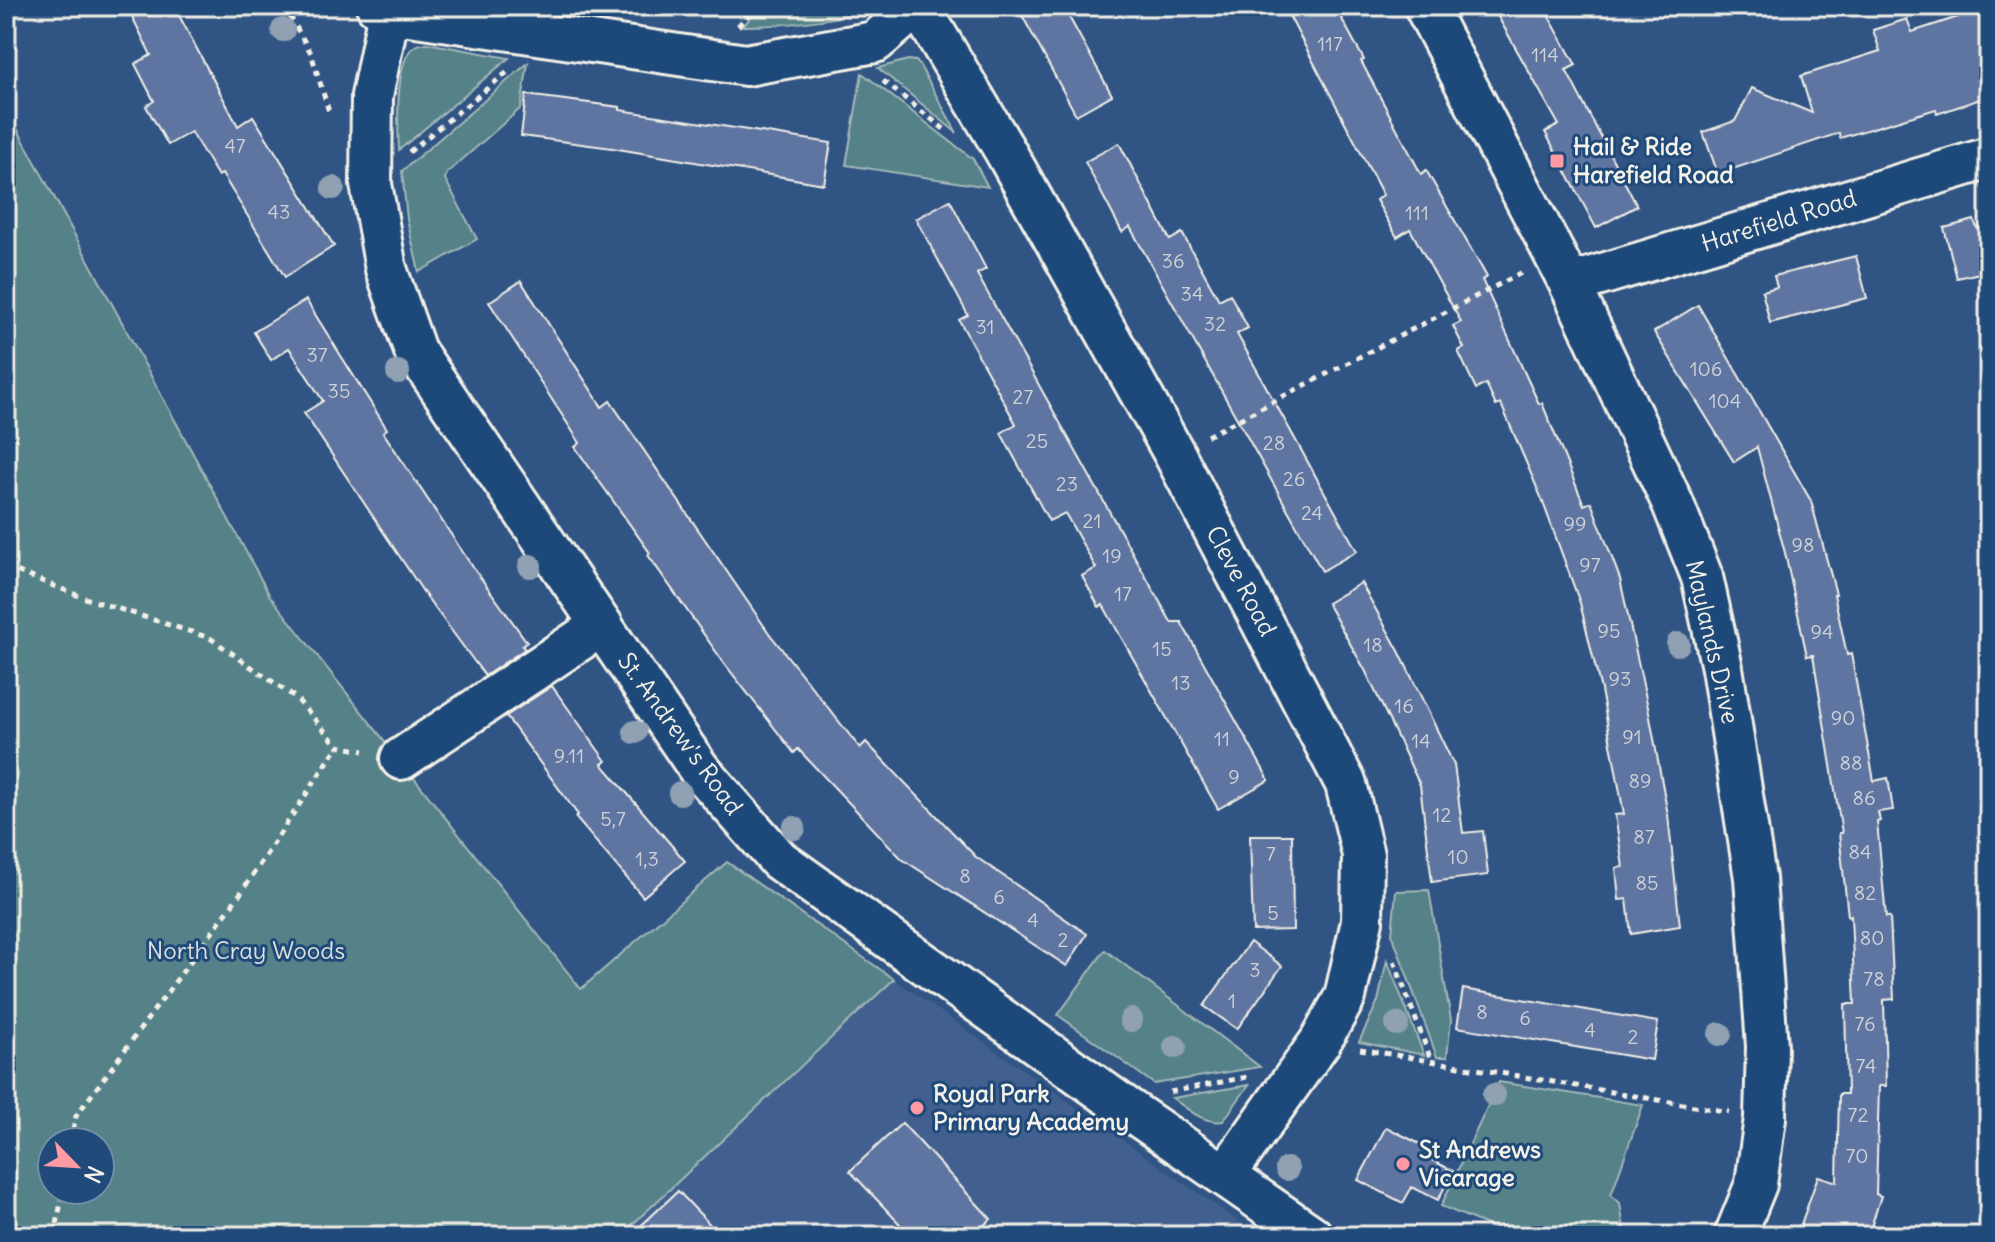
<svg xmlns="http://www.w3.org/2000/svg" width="1995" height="1242" font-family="Delius,sans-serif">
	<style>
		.built { fill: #42618f }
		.green { fill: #558188; stroke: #a4b9b8; stroke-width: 2; fill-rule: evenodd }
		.building { fill: #5f74a1; stroke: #f4f1e8; stroke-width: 2 }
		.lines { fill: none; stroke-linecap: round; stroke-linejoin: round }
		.minor-casing { stroke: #f4f1e8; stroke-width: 46 }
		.path { stroke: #f4f1e8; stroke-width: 5; stroke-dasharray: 6 6; stroke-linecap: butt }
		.minor { stroke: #1f4a7a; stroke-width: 40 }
		.tree { fill: #8fa1b3 }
		.poi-dot { fill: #ff9aa2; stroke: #1f4a7a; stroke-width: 3 }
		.labels { text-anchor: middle; stroke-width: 6; stroke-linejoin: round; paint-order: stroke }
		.number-label { font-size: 20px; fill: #cfd2d6 }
		.poi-label { font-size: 24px; font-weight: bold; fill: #f4f1e8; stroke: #1f4a7a; text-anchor: start }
		.street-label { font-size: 24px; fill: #f4f1e8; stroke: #1f4a7a }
		.park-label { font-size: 24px; fill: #dce0da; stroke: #1f4a7a }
	</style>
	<rect width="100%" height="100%" fill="#305484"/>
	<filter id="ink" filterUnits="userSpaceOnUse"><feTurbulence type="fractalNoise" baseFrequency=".0125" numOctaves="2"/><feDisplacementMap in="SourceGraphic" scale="16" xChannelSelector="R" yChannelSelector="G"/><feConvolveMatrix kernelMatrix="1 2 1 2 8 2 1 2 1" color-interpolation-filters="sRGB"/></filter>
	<g filter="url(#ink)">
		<polygon class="built" points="894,979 1259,1236 620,1236"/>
		<g class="green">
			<path d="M761 6H869C848 21 772 26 743 26Z"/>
			<path d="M427 43 509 58 399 150C398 128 394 59 415 46 418 44 423 44 427 43Z"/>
			<polygon points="908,60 916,61 920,66 957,133 878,68"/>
			<polygon points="528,63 521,108 447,173 445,179 477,239 419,272 407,219 402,171"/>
			<polygon points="862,73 973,159 988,187 846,165"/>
			<path d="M6 108 270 596 581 989 727 862 894 979 620 1236H6ZM52 1142H100V1190H52Z"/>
			<polygon points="1429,890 1451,1020 1447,1057 1437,1057 1392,934 1396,891"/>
			<polygon points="1105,950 1260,1067 1154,1084 1058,1015"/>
			<polygon points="1387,960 1424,1055 1359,1042 1378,1001"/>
			<polygon points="1499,1082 1643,1105 1611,1195 1620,1203 1625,1236 1567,1236 1551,1226 1513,1236 1441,1206"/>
			<path d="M1249 1085 1223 1121C1203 1124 1188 1109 1172 1098Z"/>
		</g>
		<g class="building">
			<polygon points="127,6 174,6 238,126 253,116 334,246 285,277 222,174 218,176 191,132 168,145 146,106 154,101 135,64 151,55"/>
			<polygon points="1017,6 1063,6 1112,95 1076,115"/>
			<polygon points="1284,6 1335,6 1364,60 1361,61 1421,174 1426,170 1487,277 1482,280 1539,404 1542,403 1584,505 1591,502 1620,579 1649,712 1668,815 1680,926 1631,934 1627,899 1619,900 1616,868 1623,867 1615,815 1624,814 1601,690 1580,603 1541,497 1501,404 1496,406 1486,384 1476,389 1458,351 1464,348 1453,326 1461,322 1410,229 1397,237 1376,200 1383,195"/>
			<polygon points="1492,6 1543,6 1576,65 1566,70 1637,206 1596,228 1545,132 1559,125"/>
			<polygon points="1989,7 1989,96 1937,114 1936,109 1840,138 1839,133 1718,174 1703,132 1735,121 1752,88 1812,113 1801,76 1880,51 1873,30 1907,19 1912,32"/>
			<polygon points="526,95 620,107 620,110 831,143 824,184 612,148 521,136"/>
			<polygon points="1119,143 1170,240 1182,233 1219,300 1230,294 1248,328 1237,334 1357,551 1322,571 1130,227 1122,232 1085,162"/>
			<polygon points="950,200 986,269 977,274 1171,622 1181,622 1269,780 1218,809 1103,605 1099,607 1082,576 1096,568 1065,513 1049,521 1001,433 1016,424 959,320 968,315 916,219"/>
			<polygon points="1974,220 1977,228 1989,225 1989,271 1957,278 1944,228"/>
			<polygon points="1856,256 1867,298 1770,323 1762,291 1777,287 1774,276"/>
			<polygon points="521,281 602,407 610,401 769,633 860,748 866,742 976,857 1087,934 1067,966 902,859 798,749 794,753 724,663 648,555 650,553 575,447 580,443 489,302"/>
			<polygon points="306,300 387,429 383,432 470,563 527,642 522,646 525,649 485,676 426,596 304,413 323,401 289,348 271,360 254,332"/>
			<polygon points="1698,305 1811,501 1836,594 1834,594 1847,655 1851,654 1874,781 1888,778 1893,810 1878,812 1880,821 1877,822 1886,917 1890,917 1894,999 1884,1000 1886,1086 1879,1086 1876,1194 1881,1196 1868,1236 1797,1236 1818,1176 1837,1182 1839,1094 1847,1094 1845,1004 1855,1004 1851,915 1848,916 1839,833 1842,833 1813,655 1807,656 1785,553 1757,447 1734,462 1654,332"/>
			<polygon points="1361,583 1399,651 1454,765 1463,833 1483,831 1488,875 1432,882 1420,785 1365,670 1327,603"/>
			<polygon points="552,686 606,761 602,764 685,861 643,897 575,817 578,815 506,716"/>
			<polygon points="1250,835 1292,835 1293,930 1253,931"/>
			<polygon points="1250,942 1282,966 1237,1029 1204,1006"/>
			<polygon points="1463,989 1658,1022 1652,1060 1457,1027"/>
			<polygon points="902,1123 991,1219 972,1236 911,1236 850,1171"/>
			<polygon points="1386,1127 1430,1149 1426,1157 1453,1171 1438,1200 1412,1187 1403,1203 1358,1180"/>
			<polygon points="678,1191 721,1236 630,1236"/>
		</g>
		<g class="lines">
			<defs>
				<g id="minor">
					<polyline points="377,6 389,12 746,65 875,42 917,6"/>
					<polyline points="919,6 1004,149 1174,453 1346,784 1363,855 1362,921 1345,997 1320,1042 1226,1174"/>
					<polyline points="1425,6 1570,284 1673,504 1702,577 1722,668 1755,878 1767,1046 1765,1118 1756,1184 1735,1236"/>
					<polyline points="389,12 372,96 371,184 386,269 415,351 699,769 779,860 1118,1102 1312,1236"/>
					<polyline points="1570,284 1989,158"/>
					<polyline points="401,759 602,625"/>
				</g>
			</defs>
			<use href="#minor" class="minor-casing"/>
			<g class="path">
				<polyline points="284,6 311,53 330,115"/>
				<polyline points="738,26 756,6"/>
				<polyline points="883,81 944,129"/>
				<polyline points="409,152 510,70"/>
				<polyline points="1207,436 1521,273"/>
				<polyline points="6,567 82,597 210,638 296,698 338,746 364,751"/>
				<polyline points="1394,961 1431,1060"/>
				<polyline points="1360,1049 1729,1112"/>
				<polyline points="1170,1092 1247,1077"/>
				<polyline points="71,1142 76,1116 240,894 338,746"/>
				<polyline points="55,1236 63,1190"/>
			</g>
			<use href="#minor" class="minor"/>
		</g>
		<g class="tree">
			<circle cx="283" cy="30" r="12"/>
			<circle cx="333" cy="188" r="12"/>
			<circle cx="398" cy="372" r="12"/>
			<circle cx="530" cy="566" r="12"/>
			<circle cx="1678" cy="644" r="12"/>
			<circle cx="635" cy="732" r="12"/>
			<circle cx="680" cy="793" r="12"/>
			<circle cx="794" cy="828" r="12"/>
			<circle cx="1131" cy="1020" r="12"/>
			<circle cx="1397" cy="1024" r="12"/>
			<circle cx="1720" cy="1034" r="12"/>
			<circle cx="1175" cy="1047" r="12"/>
			<circle cx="1494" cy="1095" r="12"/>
			<circle cx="1287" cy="1169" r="12"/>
		</g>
	</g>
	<g class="poi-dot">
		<rect x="1549" y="153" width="16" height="16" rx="4"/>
		<circle cx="917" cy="1108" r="8"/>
		<circle cx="1403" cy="1164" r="8"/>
	</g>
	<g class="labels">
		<g class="number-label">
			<text x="1330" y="51">117</text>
			<text x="1545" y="62">114</text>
			<text x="235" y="153">47</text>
			<text x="279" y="219">43</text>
			<text x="1417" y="220">111</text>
			<text x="1173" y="268">36</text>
			<text x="1192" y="301">34</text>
			<text x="1215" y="331">32</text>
			<text x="985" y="334">31</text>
			<text x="317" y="362">37</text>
			<text x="1706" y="376">106</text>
			<text x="339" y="398">35</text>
			<text x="1023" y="404">27</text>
			<text x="1725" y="408">104</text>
			<text x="1037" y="448">25</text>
			<text x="1274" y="450">28</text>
			<text x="1294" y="486">26</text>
			<text x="1067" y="491">23</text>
			<text x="1312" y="520">24</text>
			<text x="1092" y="528">21</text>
			<text x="1575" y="531">99</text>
			<text x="1803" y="552">98</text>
			<text x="1112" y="563">19</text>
			<text x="1590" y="572">97</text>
			<text x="1123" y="601">17</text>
			<text x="1609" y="638">95</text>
			<text x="1822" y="639">94</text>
			<text x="1373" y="652">18</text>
			<text x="1162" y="656">15</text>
			<text x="1620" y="686">93</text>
			<text x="1181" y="690">13</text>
			<text x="1404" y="713">16</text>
			<text x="1843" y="725">90</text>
			<text x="1632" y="744">91</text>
			<text x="1222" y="746">11</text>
			<text x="1421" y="748">14</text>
			<text x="569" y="763">9.11</text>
			<text x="1851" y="770">88</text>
			<text x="1234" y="784">9</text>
			<text x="1640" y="788">89</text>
			<text x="1864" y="805">86</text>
			<text x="1442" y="822">12</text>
			<text x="613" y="826">5,7</text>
			<text x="1644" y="844">87</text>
			<text x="1860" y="859">84</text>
			<text x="1271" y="861">7</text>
			<text x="1458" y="864">10</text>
			<text x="647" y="866">1,3</text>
			<text x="965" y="883">8</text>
			<text x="1647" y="890">85</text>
			<text x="1865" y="900">82</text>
			<text x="999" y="904">6</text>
			<text x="1273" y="920">5</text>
			<text x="1033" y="927">4</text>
			<text x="1872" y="945">80</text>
			<text x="1063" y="947">2</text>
			<text x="1255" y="977">3</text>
			<text x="1874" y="986">78</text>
			<text x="1232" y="1008">1</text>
			<text x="1482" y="1019">8</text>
			<text x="1525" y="1025">6</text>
			<text x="1865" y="1031">76</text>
			<text x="1590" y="1037">4</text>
			<text x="1633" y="1044">2</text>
			<text x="1866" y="1073">74</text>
			<text x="1858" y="1122">72</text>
			<text x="1857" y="1163">70</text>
		</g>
		<g class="poi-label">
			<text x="1573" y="155">Hail &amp; Ride<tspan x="1573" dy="28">Harefield Road</tspan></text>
			<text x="933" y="1102">Royal Park<tspan x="933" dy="28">Primary Academy</tspan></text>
			<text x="1419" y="1158">St Andrews<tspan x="1419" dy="28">Vicarage</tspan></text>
		</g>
		<g class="street-label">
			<text transform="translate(1779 221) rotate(-17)" y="8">Harefield Road</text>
			<text transform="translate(1241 581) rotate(62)" y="8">Cleve Road</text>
			<text transform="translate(1712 642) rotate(77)" y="8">Maylands Drive</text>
			<text transform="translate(680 734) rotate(54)" y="8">St. Andrew's Road</text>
		</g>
		<g class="park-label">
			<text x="246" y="959">North Cray Woods</text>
		</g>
	</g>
	<rect width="1995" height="1242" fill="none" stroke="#1f4a7a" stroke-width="32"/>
	<rect x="16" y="16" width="1963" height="1210" fill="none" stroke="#f4f1e8" stroke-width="3" filter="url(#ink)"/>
	<g transform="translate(76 1166) rotate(115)"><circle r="38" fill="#1f4a7a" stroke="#748da6" stroke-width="2"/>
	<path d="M0-6L14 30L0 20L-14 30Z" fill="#ff9aa2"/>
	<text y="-12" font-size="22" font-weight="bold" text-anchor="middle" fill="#f4f1e8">N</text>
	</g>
</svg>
